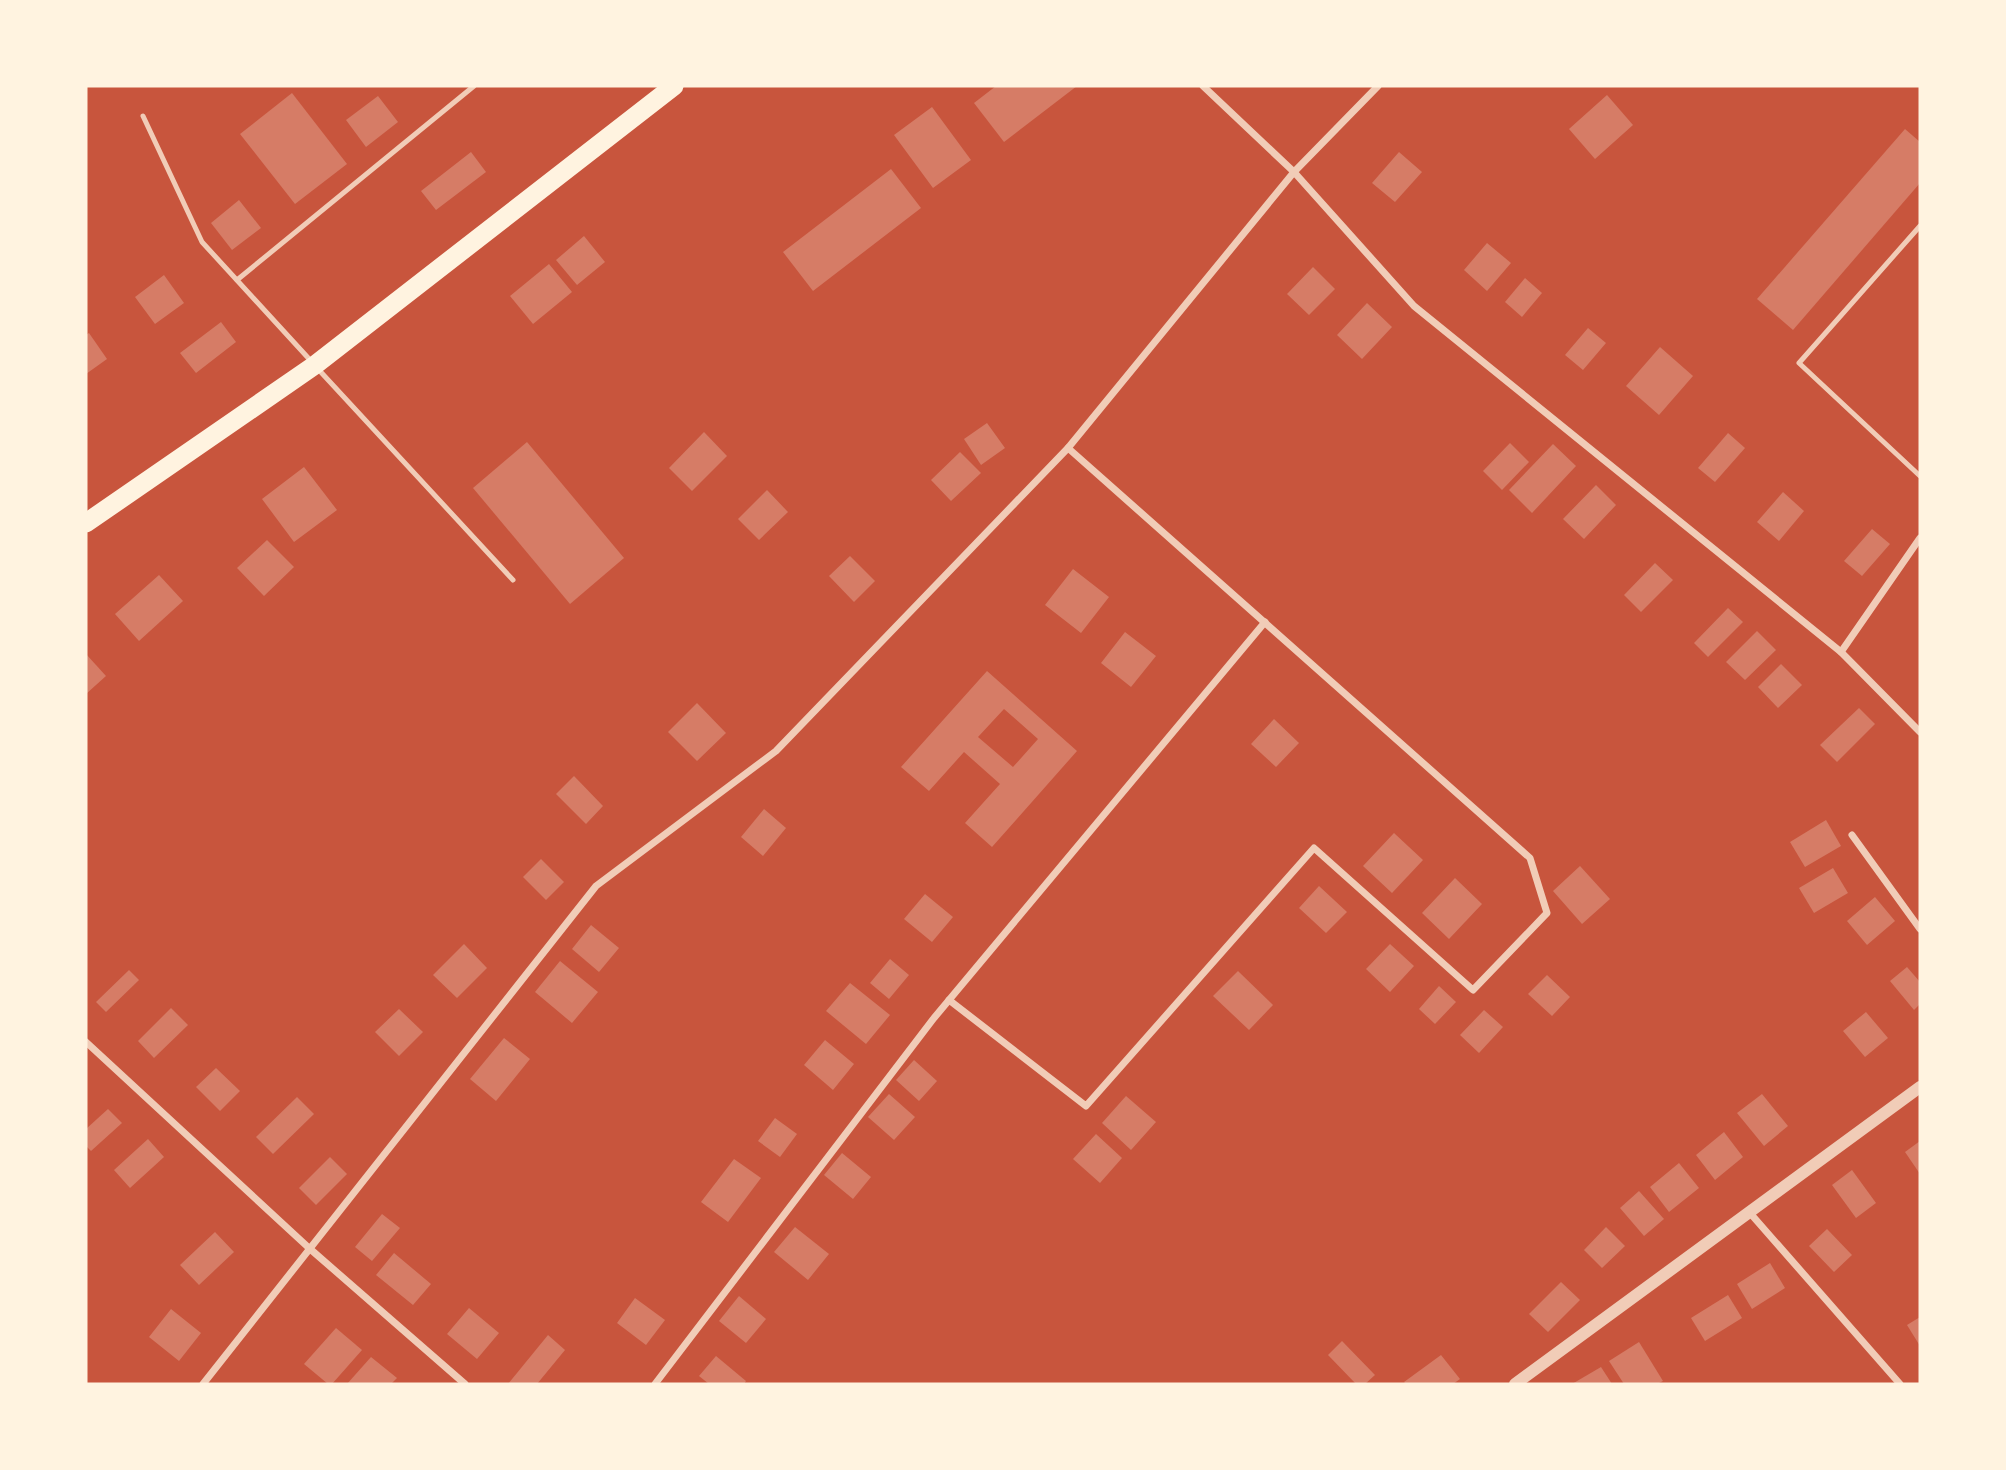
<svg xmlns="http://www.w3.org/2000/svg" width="2006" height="1470" font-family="Overpass,sans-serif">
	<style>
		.building { fill: #d67c66; fill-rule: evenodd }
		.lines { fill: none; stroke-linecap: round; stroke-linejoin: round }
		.service { stroke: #f1ccb7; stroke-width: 5 }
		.minor { stroke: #f1ccb7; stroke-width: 7 }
		.tertiary { stroke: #f1ccb7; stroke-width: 12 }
		.trunk { stroke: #fff3e0; stroke-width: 19 }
	</style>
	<rect width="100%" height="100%" fill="#c8553d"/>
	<g class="building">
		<polygon points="996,86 1077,86 1004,142 974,103"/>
		<polygon points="292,93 347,164 295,204 240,134"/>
		<polygon points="1607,95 1633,125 1595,159 1569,129"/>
		<polygon points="378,96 398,122 366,147 346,120"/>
		<polygon points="932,107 971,160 933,188 894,135"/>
		<polygon points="1905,129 1920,142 1920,183 1793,330 1757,299"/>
		<polygon points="471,152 486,172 436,210 421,191"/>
		<polygon points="1399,152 1422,172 1395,202 1372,183"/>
		<polygon points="891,169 921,208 813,291 783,252"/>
		<polygon points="239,200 261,228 232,250 211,223"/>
		<polygon points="584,236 605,262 577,285 556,260"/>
		<polygon points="1487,243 1511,263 1487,291 1464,270"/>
		<polygon points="549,264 572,292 533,324 510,296"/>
		<polygon points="1313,267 1335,289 1309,315 1287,294"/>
		<polygon points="164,275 184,303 155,324 135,297"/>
		<polygon points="1525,278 1542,293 1522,317 1505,302"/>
		<polygon points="1367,303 1392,327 1362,359 1337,335"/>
		<polygon points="221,322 236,342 196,373 180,353"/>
		<polygon points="1588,328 1606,343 1583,370 1565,355"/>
		<polygon points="89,333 107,359 86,374 86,335"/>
		<polygon points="1660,347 1693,376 1659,415 1626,386"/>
		<polygon points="987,423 1005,448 981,465 964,439"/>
		<polygon points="704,432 727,456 692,491 669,468"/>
		<polygon points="1728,433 1745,448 1715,482 1698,468"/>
		<polygon points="527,442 624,558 570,604 473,488"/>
		<polygon points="1510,443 1529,462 1502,490 1483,471"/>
		<polygon points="1553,444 1576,466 1532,513 1509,490"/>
		<polygon points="960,452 981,473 951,501 931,480"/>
		<polygon points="304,467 337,510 294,542 262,499"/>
		<polygon points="1596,485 1616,505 1584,539 1563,519"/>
		<polygon points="767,490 788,512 759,540 738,519"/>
		<polygon points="1783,492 1804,511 1779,541 1757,522"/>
		<polygon points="1872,529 1890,544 1862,576 1844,561"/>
		<polygon points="267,540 294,567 264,596 237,568"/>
		<polygon points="850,556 875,581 854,602 829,576"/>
		<polygon points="1655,563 1673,580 1641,612 1624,595"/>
		<polygon points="1073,569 1109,597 1081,633 1045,605"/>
		<polygon points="159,575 183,601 139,641 115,614"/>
		<polygon points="1728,608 1743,622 1708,657 1694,643"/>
		<polygon points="1757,631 1776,650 1745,680 1726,662"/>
		<polygon points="1125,632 1156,656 1131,687 1101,663"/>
		<polygon points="86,654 106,676 86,694"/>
		<polygon points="1781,664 1802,685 1778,708 1758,687"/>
		<path d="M987 671 1077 751 992 847 965 823 1000 784 964 752 929 791 901 767ZM1004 709 1038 739 1013 767 978 737Z"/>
		<polygon points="697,703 726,733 697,761 668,732"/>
		<polygon points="1859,708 1875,724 1837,762 1820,745"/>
		<polygon points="1274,719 1299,743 1276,767 1251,744"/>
		<polygon points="574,776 603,806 586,824 556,794"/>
		<polygon points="764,809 786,828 763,856 741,837"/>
		<polygon points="1826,820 1841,846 1805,867 1790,842"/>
		<polygon points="1394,833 1423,860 1392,893 1363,866"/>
		<polygon points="541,859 564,882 546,900 523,877"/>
		<polygon points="1580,866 1610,899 1582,924 1553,891"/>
		<polygon points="1833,868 1848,893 1814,913 1799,888"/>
		<polygon points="1455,878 1482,904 1449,939 1422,913"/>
		<polygon points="1319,886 1347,912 1326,933 1299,908"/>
		<polygon points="925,894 953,917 932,942 904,919"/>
		<polygon points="1875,897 1895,921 1867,945 1847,921"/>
		<polygon points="591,925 619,948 599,972 572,949"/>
		<polygon points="464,944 487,968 457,998 433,975"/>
		<polygon points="1390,944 1414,966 1390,992 1366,969"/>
		<polygon points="890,959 909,975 889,999 870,983"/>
		<polygon points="560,961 598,992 572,1023 535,992"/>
		<polygon points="1907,967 1920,982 1920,1004 1914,1010 1890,981"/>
		<polygon points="129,970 139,980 106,1012 96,1002"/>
		<polygon points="1238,971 1273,1005 1249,1030 1213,996"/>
		<polygon points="1547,975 1570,997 1552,1016 1528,994"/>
		<polygon points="850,983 890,1015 866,1044 826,1011"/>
		<polygon points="1439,986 1456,1002 1435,1024 1419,1009"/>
		<polygon points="171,1008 188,1025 154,1058 138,1041"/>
		<polygon points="399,1009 423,1032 399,1056 375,1032"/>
		<polygon points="1484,1010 1503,1027 1479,1053 1460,1035"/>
		<polygon points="1866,1012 1888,1038 1865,1057 1843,1031"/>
		<polygon points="504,1038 530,1059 496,1101 470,1079"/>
		<polygon points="825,1040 854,1064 833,1090 804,1065"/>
		<polygon points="914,1060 937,1081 919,1101 896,1080"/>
		<polygon points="216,1068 240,1091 220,1111 196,1087"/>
		<polygon points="889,1094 915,1117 894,1140 868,1117"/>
		<polygon points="1762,1094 1788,1126 1764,1146 1737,1113"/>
		<polygon points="1126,1096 1156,1122 1131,1150 1102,1123"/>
		<polygon points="297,1097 314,1114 273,1154 256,1137"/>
		<polygon points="108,1109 122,1123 91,1151 86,1146 86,1129"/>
		<polygon points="775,1118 797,1134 780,1157 758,1141"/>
		<polygon points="1724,1132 1743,1157 1715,1180 1696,1155"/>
		<polygon points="1096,1134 1122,1158 1100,1183 1073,1159"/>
		<polygon points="148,1139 164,1157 130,1188 114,1170"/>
		<polygon points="1920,1141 1920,1174 1905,1152"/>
		<polygon points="842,1153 871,1177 853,1199 824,1175"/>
		<polygon points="330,1157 347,1174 316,1205 299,1188"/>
		<polygon points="734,1159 761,1178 728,1222 701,1202"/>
		<polygon points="1679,1163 1699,1188 1669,1212 1650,1187"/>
		<polygon points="1852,1170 1876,1203 1856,1218 1832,1185"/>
		<polygon points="1639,1191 1664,1219 1644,1236 1620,1208"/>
		<polygon points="382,1214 400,1228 372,1261 355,1247"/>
		<polygon points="795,1227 829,1254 808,1280 774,1252"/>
		<polygon points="1606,1227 1625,1246 1602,1268 1584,1250"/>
		<polygon points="1827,1229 1852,1255 1834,1272 1809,1246"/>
		<polygon points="215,1232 234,1252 199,1285 180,1265"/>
		<polygon points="394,1253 431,1284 413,1305 376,1275"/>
		<polygon points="1770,1263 1785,1288 1752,1309 1737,1284"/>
		<polygon points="1561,1282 1580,1300 1548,1332 1529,1314"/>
		<polygon points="1728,1295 1742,1318 1705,1341 1691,1318"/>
		<polygon points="739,1296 766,1319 746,1343 719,1321"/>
		<polygon points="635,1298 665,1320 646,1345 617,1323"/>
		<polygon points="469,1308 499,1333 477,1359 447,1334"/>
		<polygon points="171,1309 201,1333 179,1361 149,1337"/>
		<polygon points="1920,1317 1920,1346 1907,1325"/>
		<polygon points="336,1328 362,1350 332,1384 328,1384 304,1364"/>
		<polygon points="548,1335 565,1350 537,1384 508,1384"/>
		<polygon points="1342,1341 1375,1375 1365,1384 1356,1384 1328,1355"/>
		<polygon points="1639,1342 1663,1381 1657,1384 1624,1384 1609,1361"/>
		<polygon points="1441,1355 1460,1379 1453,1384 1406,1384 1404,1382"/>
		<polygon points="716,1356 746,1381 744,1384 709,1384 699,1376"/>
		<polygon points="371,1357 397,1378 391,1384 347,1384"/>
		<polygon points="1601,1367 1612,1384 1572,1384"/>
	</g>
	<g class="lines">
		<g class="service">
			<polyline points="143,116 202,242 311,361"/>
			<polyline points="1920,226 1799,363 1920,476"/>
			<polyline points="237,280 474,86"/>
			<polyline points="318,369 513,580"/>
		</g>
		<g class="minor">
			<polyline points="1203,86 1294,172 1414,306 1841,652 1920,732"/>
			<polyline points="1841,652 1920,538"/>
			<polyline points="1852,835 1920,929"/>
			<polyline points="949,1000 1086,1106 1314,848 1473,990 1547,913 1530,858 1068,448"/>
			<polyline points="86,1042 309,1248 465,1384"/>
			<polyline points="1750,1213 1900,1384"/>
			<polyline points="203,1384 596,886 776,751 1068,448 1294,172 1378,86"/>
			<polyline points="655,1384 934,1018 1265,622"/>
		</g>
		<polyline class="tertiary" points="1515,1384 1920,1087"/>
		<polyline class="trunk" points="86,523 315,365 674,86"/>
	</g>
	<rect width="2006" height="1470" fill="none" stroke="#fff3e0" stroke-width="175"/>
</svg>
